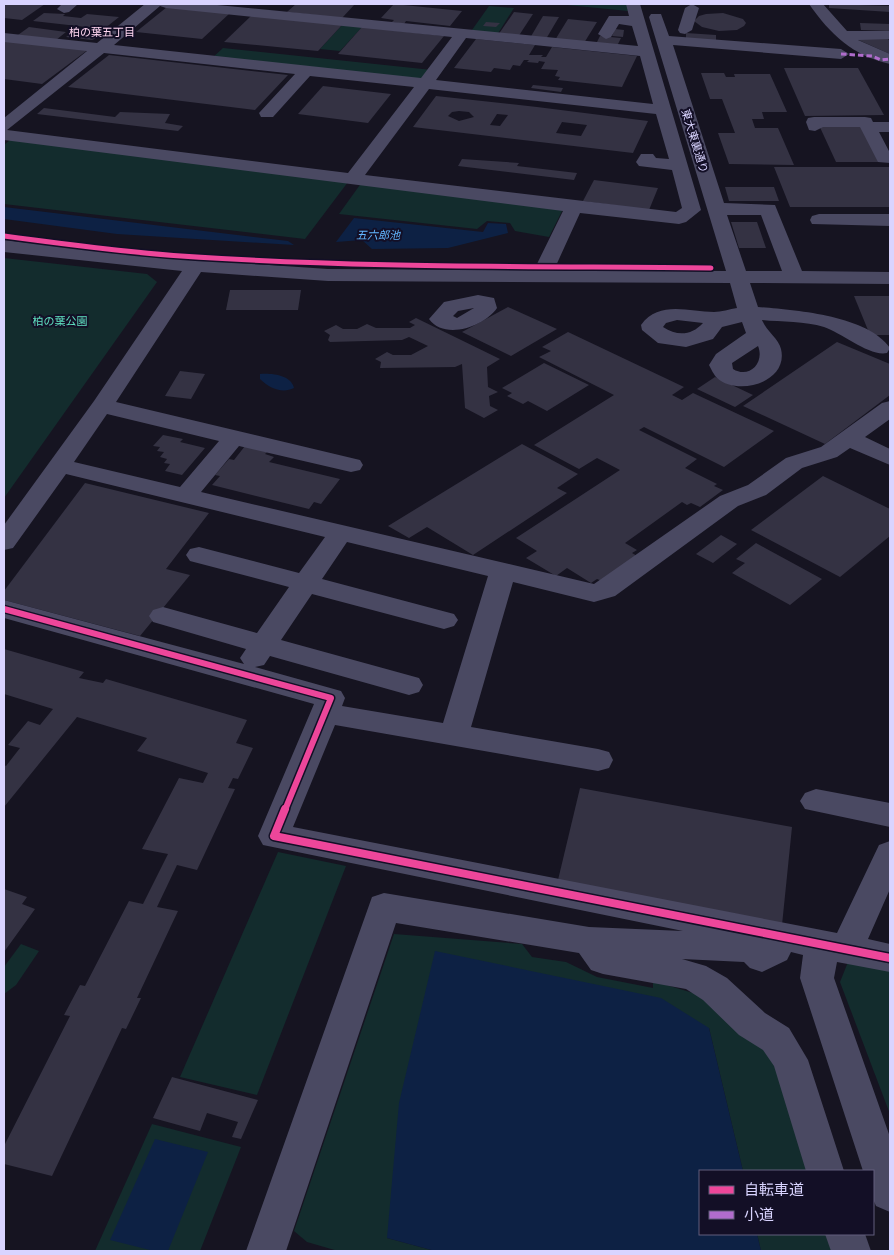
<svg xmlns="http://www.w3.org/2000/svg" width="894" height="1255" font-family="Commissioner,'Noto Sans JP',sans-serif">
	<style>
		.green { fill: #132c2d }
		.water { fill: #0d2144 }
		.building { fill: #343243; fill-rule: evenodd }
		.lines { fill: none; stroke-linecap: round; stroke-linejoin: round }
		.minor { fill: #4a4962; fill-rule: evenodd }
		.quiet { stroke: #b06ccc; stroke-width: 3; stroke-dasharray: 5.5 3; stroke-linecap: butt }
		.cycleway-far2-casing { stroke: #130f26; stroke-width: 8 }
		.cycleway-far1-casing { stroke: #130f26; stroke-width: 9 }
		.cycleway-casing { stroke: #130f26; stroke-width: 11 }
		.cycleway-far2 { stroke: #ed469a; stroke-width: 5 }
		.cycleway-far1 { stroke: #ed469a; stroke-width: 6 }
		.cycleway { stroke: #ed469a; stroke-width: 8 }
		.labels { text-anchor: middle; stroke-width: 4; stroke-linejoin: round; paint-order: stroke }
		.far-neighbourhood-label { font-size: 11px; fill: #ffd6f0; stroke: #130f26 }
		.far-street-label { font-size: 11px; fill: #d9d4ff; stroke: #130f26 }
		.far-water-label { font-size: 11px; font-style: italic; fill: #62b6ff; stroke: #130f26 }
		.far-park-label { font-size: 11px; fill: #5fe0c0; stroke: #130f26 }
	</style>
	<rect width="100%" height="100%" fill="#161421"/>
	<g class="green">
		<polygon points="557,4 627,4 628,11"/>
		<polygon points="489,6 514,8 497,35 476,33 472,30"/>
		<polygon points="343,24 363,26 340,51 320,49"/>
		<polygon points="223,48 432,70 422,82 211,59"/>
		<polygon points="10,140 348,182 305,239 4,204 4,145"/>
		<polygon points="362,182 563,209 549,237 515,231 510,223 487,221 477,229 339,214"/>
		<polygon points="4,258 147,274 157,282 4,498"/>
		<polygon points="278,852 346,866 257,1095 180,1077"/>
		<polygon points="394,934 522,944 532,957 566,962 597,977 653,988 653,981 703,996 770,1051 811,1171 743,1171 709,1028 387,1238 435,1251 338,1251 307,1242 294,1231"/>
		<polygon points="21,944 39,951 16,985 4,994 4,967"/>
		<polygon points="848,962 890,969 890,1114 840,982"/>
		<polygon points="152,1124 241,1147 200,1251 95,1251"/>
		<polygon points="757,1234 832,1234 838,1251 761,1251"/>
	</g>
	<g class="water">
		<polygon points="4,207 288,241 294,245 117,234 4,219"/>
		<polygon points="354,218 483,232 488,223 506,224 508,233 448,248 372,249 362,240 336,242"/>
		<path d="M260 374C272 373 291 375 294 388 282 394 269 388 260 379Z"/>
		<polygon points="435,951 661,998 709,1028 743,1171 700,1171 700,1234 757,1234 761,1251 435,1251 387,1238 399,1103"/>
		<polygon points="155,1139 208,1152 168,1251 154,1251 110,1240"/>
	</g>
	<g class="building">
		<polygon points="4,4 45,4 22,20 4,18"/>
		<polygon points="296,4 355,4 342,18 287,12"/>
		<polygon points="394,4 462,11 450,26 406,21 404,24 392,22 394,20 381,18"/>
		<polygon points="829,4 890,6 890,12 829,8"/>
		<polygon points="167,7 230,13 202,39 136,32"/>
		<polygon points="514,12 533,14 518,37 498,35"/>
		<polygon points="44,13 65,14 63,16 81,18 87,14 119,17 104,29 33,21"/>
		<polygon points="723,13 743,19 746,23 744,26 737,30 719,31 702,27 694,21 699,16 706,14"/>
		<polygon points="251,16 342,25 318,51 224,42"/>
		<polygon points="543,16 559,17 546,39 530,38"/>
		<polygon points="568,19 597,22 584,43 555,40"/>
		<polygon points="486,22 500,23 496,27 483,26"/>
		<polygon points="860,23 890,24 890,31 861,30"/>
		<polygon points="29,27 66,32 56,40 18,35"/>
		<polygon points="362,27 444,36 422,63 338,54"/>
		<polygon points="615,29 624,30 623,37 612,36"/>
		<polygon points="686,33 716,35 716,41 686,39"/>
		<polygon points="69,35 96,38 92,40 66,37"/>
		<polygon points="600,36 621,38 617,46 596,44"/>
		<polygon points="887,37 890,42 890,54 854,38"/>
		<polygon points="4,39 89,49 42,84 4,79"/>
		<polygon points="476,39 535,45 529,55 543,55 541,57 546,57 552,47 637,56 622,87 558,80 560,77 555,76 558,70 541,69 545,62 539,61 538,63 527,62 529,60 524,60 520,66 513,65 510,70 494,68 491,72 454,68"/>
		<polygon points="109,55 288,75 255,110 68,87"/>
		<polygon points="784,68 858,68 884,115 805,116"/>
		<polygon points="701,73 724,73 726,77 735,77 734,74 770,74 787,112 762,112 764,119 752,119 755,128 778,128 794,165 729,164 718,133 735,133 722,99 710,99"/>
		<polygon points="533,85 563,88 561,92 531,88"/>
		<polygon points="323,86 391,94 368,123 298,114"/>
		<path d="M436 96 537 107 648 121 633 153 413 127ZM459 111 469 112 474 117 459 121 448 116 452 112ZM497 114 508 115 500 126 490 125ZM562 122 587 125 581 136 556 133Z"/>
		<polygon points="44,108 115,117 120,112 170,114 165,123 183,126 178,131 37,114"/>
		<polygon points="818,123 859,123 879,162 836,162"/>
		<polygon points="462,159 519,163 517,166 577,173 574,180 458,166"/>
		<polygon points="774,167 890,167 890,207 790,207"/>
		<polygon points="594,180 658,188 649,210 583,201"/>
		<polygon points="725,187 774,187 779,201 729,201"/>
		<polygon points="731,222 757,222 766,248 739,248"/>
		<polygon points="230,290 301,290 298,310 226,310"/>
		<polygon points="854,296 890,296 890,335 870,335"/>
		<polygon points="508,307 557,329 511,356 462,332"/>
		<polygon points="416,318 500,359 487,367 488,387 498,392 489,396 490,406 498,410 484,418 465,408 462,364 455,367 380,368 381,362 375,359 387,352 393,355 411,355 428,346 409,337 402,340 330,342 328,340 330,335 324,331 336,325 343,329 357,329 367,324 376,328 410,328 415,325 409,322"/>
		<polygon points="568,332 684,387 672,395 682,400 693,393 774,431 724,467 644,427 639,430 697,459 685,468 717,484 714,486 723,490 700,507 691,503 687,505 682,502 625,543 637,550 632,553 637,556 602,581 597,579 591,583 567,568 556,576 526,558 537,551 516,538 620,470 597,458 579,469 534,445 614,395 539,357 551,351 542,347"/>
		<polygon points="837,342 890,364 890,395 825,444 743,406"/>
		<polygon points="544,363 589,385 547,411 528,401 523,404 507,396 512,393 502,388"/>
		<polygon points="180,371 205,374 191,399 165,396"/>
		<polygon points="715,377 753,395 735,407 697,389"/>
		<polygon points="163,435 183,439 180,442 205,448 182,475 165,471 170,464 164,463 167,459 160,457 164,452 157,451 160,447 153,446"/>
		<polygon points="522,444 578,474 557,488 567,493 473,555 427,527 409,538 388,526"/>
		<polygon points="245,446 267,452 265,454 274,457 269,462 340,479 321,504 314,502 309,509 212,485 220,476 215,475 229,459 234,460"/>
		<polygon points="823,476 890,509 890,536 840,577 751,530"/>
		<polygon points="85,483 209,513 166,569 190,575 140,636 4,600 4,591"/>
		<polygon points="721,535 737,544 713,563 696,554"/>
		<polygon points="756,543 765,548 822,579 790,605 732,573 745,563 736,559"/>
		<polygon points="4,649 84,672 79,678 103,683 106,679 247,720 236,743 253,748 238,779 233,778 228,788 235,789 197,870 177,865 157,907 178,911 137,998 141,998 126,1029 122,1028 52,1176 4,1164 4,1146 70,1016 64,1015 80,985 85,986 129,901 143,904 168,854 142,849 179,778 203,783 208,773 137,751 147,738 77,717 4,807 4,765 6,766 20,748 8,745 28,721 40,725 53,709 4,694"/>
		<polygon points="580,788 792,827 782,925 558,880"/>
		<polygon points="4,889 27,897 22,904 35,909 4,952"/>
		<polygon points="172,1077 258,1100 241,1139 232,1137 238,1122 207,1113 200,1131 153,1118"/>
	</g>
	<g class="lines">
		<g class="minor">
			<polygon points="62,4 78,4 69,12 64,13 57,9"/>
			<path d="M145 4H207L638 46 632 26 619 24 611 37 606 39 598 34 609 16H629L626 4H640L701 210 686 222 679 224 580 213 554 270 726 271 649 17 651 14H661L669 36 841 49 849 54 841 59 673 45 724 203 775 205 802 271 890 272V284L750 283 758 307C794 310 867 315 890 348L887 353C870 357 842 333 824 327 805 321 782 322 762 320 767 332 779 339 781 349 789 382 738 397 717 378 714 375 711 369 709 365L716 354 746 333 742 322 722 327 713 339 686 347 658 343 642 330 641 325C659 300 689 312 714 312 721 312 730 309 737 308L730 283 328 281 201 272 116 402 360 460 363 465 360 470 351 472 239 446 201 492 594 584 720 496 748 485 786 458 821 447 882 403 890 401V419L865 437 890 449V465L850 448 837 457 802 468 766 495 738 506 615 596 594 602 513 582 471 727 598 749 609 752 613 760 609 768 598 771 335 725 293 827 837 933 879 845 890 841V889L868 939 890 944V972L837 962 834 978 890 1137V1212L876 1206 873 1199V1171H863L800 978 803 955 791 952 787 960 762 972 750 968 744 962 682 959 706 966 727 978 765 1013 789 1028 808 1060 844 1171H806L774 1066 763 1050 739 1035 703 1000 686 989 603 974 591 970 579 953 396 923 286 1251H246L372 897 384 893 589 927 683 931 263 845 258 836 314 704 4 618V600L244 664 240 658 246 649 153 622 149 616 153 610 163 607 257 633 289 587 190 561 186 555 190 549 199 547 299 573 325 537 66 474 13 548 4 550V525L94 401 182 271 4 252V240L167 258 328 269 534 270 563 211 4 140V118L87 51 4 42V33L97 43ZM160 6 166 8 452 37 421 78 114 45ZM466 38 640 56 653 104 436 80ZM104 53 295 74 259 113 261 117H273L310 76 414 87 348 173 7 130ZM429 89 656 114 669 159 656 158 653 154H641L636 162 639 166 672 170 682 208 676 212 365 175ZM727 215H761L782 271H746ZM677 320 703 323C691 336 677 336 663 327L666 323ZM758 346C765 363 749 379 733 369L732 363ZM107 414 219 441 180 487 74 462ZM347 542 488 576 443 723 342 706 345 698 341 691 255 667 264 665 270 656 409 695 419 692 423 685 419 678 281 640 312 594 444 629 454 626 458 620 454 614 322 579Z"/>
			<polygon points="692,4 699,8 692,30 685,34 680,33 678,30 685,8"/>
			<path d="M809 4H823L847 31H890V39L858 40 890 54V64C853 56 830 34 809 4Z"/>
			<polygon points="814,117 865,117 871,118 873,122 890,122 890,132 879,132 890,153 890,163 878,162 860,127 823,127 815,131 809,130 806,122 808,118"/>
			<polygon points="819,214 890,214 890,226 812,224 810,220 812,216"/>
			<path d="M478 295 494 298 497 308C485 326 445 341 429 319L444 302ZM474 308 457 318 453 316 458 311Z"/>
			<polygon points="816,789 890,803 890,827 805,809 800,801 805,793"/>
			<polygon points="825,1234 865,1234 871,1251 831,1251"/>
		</g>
		<polyline class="quiet" points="841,54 872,56 881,60 890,59"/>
		<defs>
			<path id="cycleway-far2" d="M4 236C63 244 122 252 181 256 357 268 534 266 711 268"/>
			<polyline id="cycleway-far1" points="4,609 331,698 285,810"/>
			<polyline id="cycleway" points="285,809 274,836 890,958"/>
		</defs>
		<use href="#cycleway-far2" class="cycleway-far2-casing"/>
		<use href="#cycleway-far1" class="cycleway-far1-casing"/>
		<use href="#cycleway" class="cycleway-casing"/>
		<use href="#cycleway-far2" class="cycleway-far2"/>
		<use href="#cycleway-far1" class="cycleway-far1"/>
		<use href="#cycleway" class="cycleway"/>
	</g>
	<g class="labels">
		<g class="far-neighbourhood-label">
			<text x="102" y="36">柏の葉五丁目</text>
		</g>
		<g class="far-street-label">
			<text transform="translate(695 141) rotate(73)" y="4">東大東裏通り</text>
		</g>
		<g class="far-water-label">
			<text x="378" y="239">五六郎池</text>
		</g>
		<g class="far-park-label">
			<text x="60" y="325">柏の葉公園</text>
		</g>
	</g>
	<rect width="894" height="1255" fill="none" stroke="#d9d4ff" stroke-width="10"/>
	<rect x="699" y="1170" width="175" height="65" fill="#130f26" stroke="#625e7d"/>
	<rect x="709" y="1186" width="25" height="8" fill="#ed469a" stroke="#625e7d"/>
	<text x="744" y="1195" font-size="15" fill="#d9d4ff">自転車道</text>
	<rect x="709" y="1211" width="25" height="8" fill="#b06ccc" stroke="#625e7d"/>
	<text x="744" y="1220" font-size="15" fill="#d9d4ff">小道</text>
</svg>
